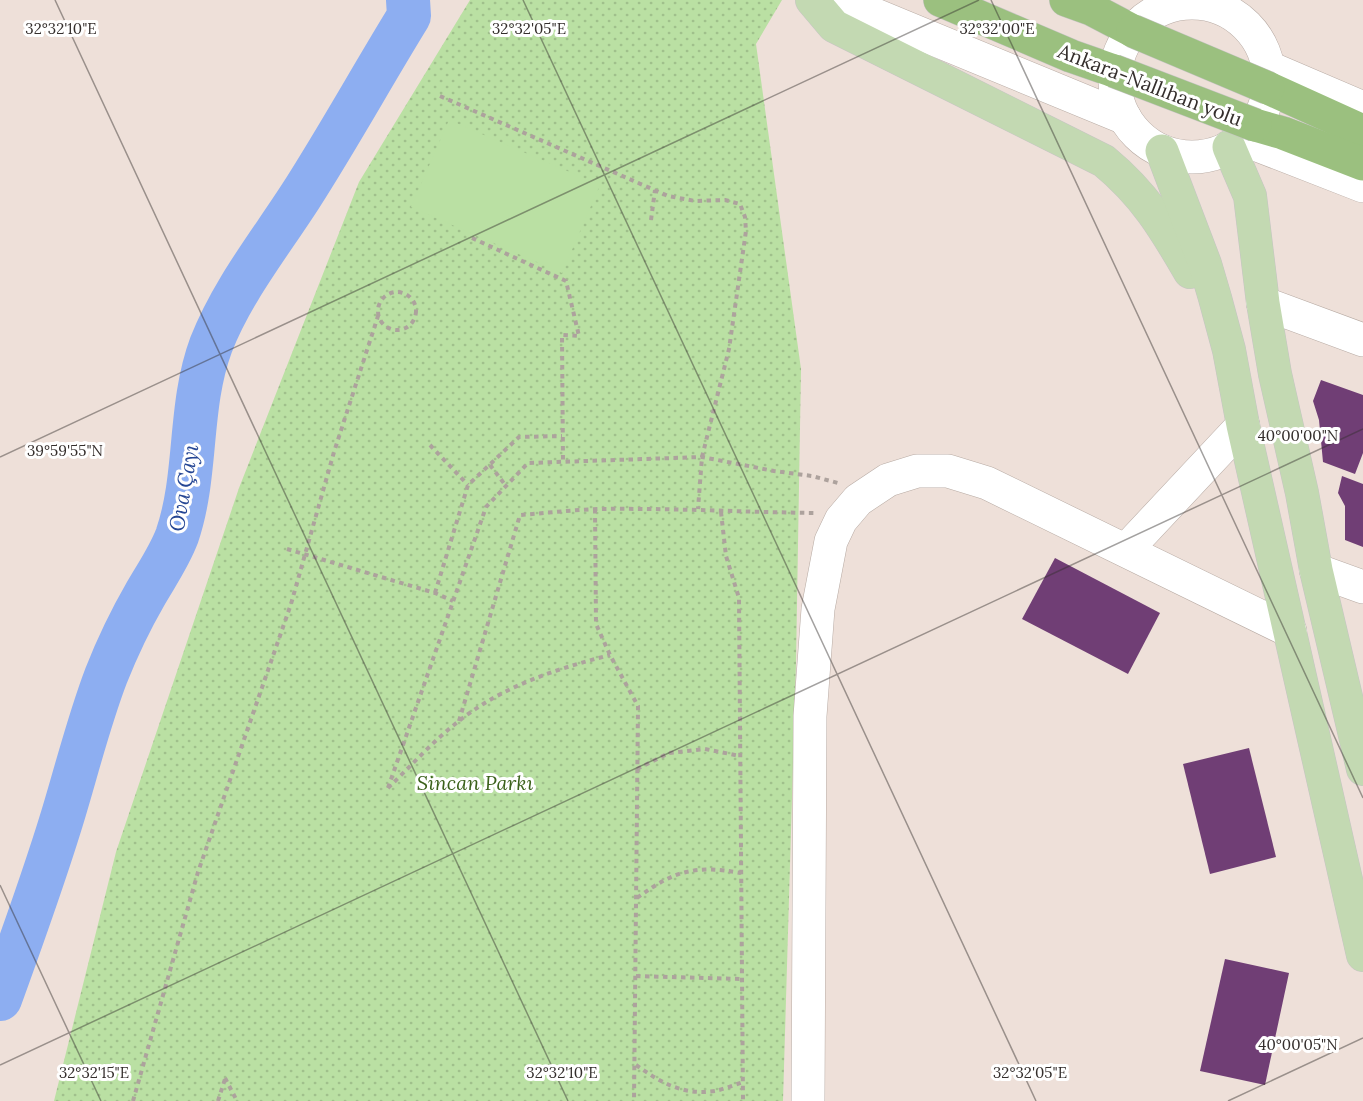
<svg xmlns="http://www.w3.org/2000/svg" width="1363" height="1101" font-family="Lora,serif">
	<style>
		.park { fill: url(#park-dots) }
		.garden { fill: #bae0a3 }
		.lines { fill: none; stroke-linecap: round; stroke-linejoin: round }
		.river { stroke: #8daef1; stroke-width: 44 }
		.building { fill: #703e75 }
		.minor-casing { stroke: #b8aba4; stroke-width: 34 }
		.major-casing { stroke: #c6c4c4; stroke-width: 34 }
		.highway-casing { stroke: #c6c4c4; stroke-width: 34 }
		.path { stroke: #ada29d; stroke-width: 4; stroke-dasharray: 4.5 4.5; stroke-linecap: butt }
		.minor { stroke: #fff; stroke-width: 33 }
		.major { stroke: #c3d9b2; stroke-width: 33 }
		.highway { stroke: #9bc07f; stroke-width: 33 }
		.highway-bridge-casing { stroke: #c6c4c4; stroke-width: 34; stroke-linecap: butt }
		.highway-bridge { stroke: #9bc07f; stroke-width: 33 }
		.ticks { fill: none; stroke: #342e2c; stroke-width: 1.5; stroke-opacity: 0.45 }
		.labels { text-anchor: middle; stroke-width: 6; stroke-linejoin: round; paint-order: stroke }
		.street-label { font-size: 20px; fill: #342e2c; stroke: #fff }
		.park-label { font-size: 20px; font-style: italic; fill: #3b611b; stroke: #fff }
		.water-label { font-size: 21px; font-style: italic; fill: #254694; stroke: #fff }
		.ticks-label { font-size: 15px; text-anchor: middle; fill: #342e2c; stroke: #fff; stroke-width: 6; stroke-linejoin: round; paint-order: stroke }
	</style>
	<defs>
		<pattern id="park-dots" width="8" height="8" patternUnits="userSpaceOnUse" patternTransform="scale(1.5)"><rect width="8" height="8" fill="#bae0a3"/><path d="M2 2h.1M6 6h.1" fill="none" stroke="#a0c08c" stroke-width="1.8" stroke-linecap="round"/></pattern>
	</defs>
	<rect width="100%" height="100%" fill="#eee0d9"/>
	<polygon class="park" points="470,0 782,0 756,44 801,369 796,663 783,1101 54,1101 116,852 239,488 359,182"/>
	<polygon class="garden" points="449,120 600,185 562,273 411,207"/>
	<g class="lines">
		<path class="river" d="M0 999C23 935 47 870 66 805 79 761 90 718 106 676 117 648 131 619 146 593 157 574 169 557 177 536 198 475 188 407 211 345 232 291 269 245 300 197 338 138 372 76 409 16L408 0"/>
	</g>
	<g class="building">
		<polygon points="1321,380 1363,395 1363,453 1355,474 1323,462 1319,420 1313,401"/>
		<polygon points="1342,476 1363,484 1363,547 1345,540 1345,506 1338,493"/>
		<polygon points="1055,558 1160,613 1128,674 1022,619"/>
		<polygon points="1249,748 1276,857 1210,874 1183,764"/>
		<polygon points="1225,959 1289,973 1265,1085 1200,1071"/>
	</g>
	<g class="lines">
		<defs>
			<g id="minor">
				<polyline points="839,0 1125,118"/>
				<circle cx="1192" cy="80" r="77"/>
				<polyline points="1267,67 1363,108"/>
				<polyline points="1242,139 1363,186"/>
				<polyline points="1263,303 1363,340"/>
				<polyline points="1126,550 1243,425"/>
				<polyline points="1316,570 1363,587"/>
				<polyline points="808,1101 810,716 818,609 831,541 841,520 858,500 888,480 917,471 948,471 987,483 1290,631"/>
			</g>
			<g id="major">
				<path d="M812 0 834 26 1104 161C1145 195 1164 227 1190 272"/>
				<polyline points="1229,147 1250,196 1263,303 1275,374 1302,493 1316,570 1363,769"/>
				<polyline points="1162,151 1205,264 1215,298 1229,350 1243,425 1363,955"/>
			</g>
			<g id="highway">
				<polyline points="940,0 1071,56 1114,71"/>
				<polyline points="1066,0 1091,9 1133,31"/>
				<polyline points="1268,88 1363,131"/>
				<polyline points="1255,125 1283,133 1363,164"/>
			</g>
		</defs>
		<use href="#minor" class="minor-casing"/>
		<use href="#major" class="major-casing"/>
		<use href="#highway" class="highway-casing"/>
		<g class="path">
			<polyline points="440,96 668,196 695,201 725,200 740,204 745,217 746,231 729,349 702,457 698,509"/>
			<polyline points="651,220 655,190"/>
			<polyline points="472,238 566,281 579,336 562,335 563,462"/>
			<circle cx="397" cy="311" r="19"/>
			<polyline points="430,445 468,485"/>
			<polyline points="490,465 506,486"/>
			<polyline points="595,509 596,624 610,655 638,706 634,1101"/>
			<polyline points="721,512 726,556 739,598 743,1101"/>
			<polyline points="287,549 435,593 453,601"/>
			<polyline points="435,593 468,485 519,437 562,436"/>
			<path d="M459 721 520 515C546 513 572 510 598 509 670 508 742 512 815 513"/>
			<polyline points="637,769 669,753 705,749 740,756"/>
			<polyline points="388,788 486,507 528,463 702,457 774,471 812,476 838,483"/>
			<path d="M388 788C411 766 434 740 459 721 503 686 556 669 610 655"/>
			<path d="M637 898C675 870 695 865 741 873"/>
			<polyline points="636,976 742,979"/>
			<path d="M636 1065C660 1082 683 1096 715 1091 724 1089 734 1085 743 1082"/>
			<polyline points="225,1078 237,1101"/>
			<polyline points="133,1101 198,872 291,604 334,452 379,313"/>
			<polyline points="218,1101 225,1079"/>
		</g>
		<use href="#minor" class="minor"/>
		<use href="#major" class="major"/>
		<use href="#highway" class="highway"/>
		<defs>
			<g id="highway-bridge">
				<polyline points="1133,31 1268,88"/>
				<polyline points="1114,71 1255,125"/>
			</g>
		</defs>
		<use href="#highway-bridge" class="highway-bridge-casing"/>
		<use href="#highway-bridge" class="highway-bridge"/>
	</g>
	<path class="ticks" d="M55 0 568 1101M523 0 1036 1101M991 0 1363 798M0 457 979 0M0 885 101 1101M0 1065 1363 429M1228 1101 1363 1038"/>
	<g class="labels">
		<g class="street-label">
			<text transform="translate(1150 85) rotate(21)" y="7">Ankara-Nallıhan yolu</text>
		</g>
		<g class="park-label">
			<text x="475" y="790">Sincan Parkı</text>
		</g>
		<g class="water-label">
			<text transform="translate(184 488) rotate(-80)" y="7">Ova Çayı</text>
		</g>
	</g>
	<g class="ticks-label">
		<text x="61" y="34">32°32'10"E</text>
		<text x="529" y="34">32°32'05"E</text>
		<text x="997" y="34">32°32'00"E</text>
		<text x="1298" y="441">40°00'00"N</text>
		<text x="65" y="456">39°59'55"N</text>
		<text x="1298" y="1050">40°00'05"N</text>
		<text x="94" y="1078">32°32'15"E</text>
		<text x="562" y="1078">32°32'10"E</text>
		<text x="1030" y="1078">32°32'05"E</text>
	</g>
</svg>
